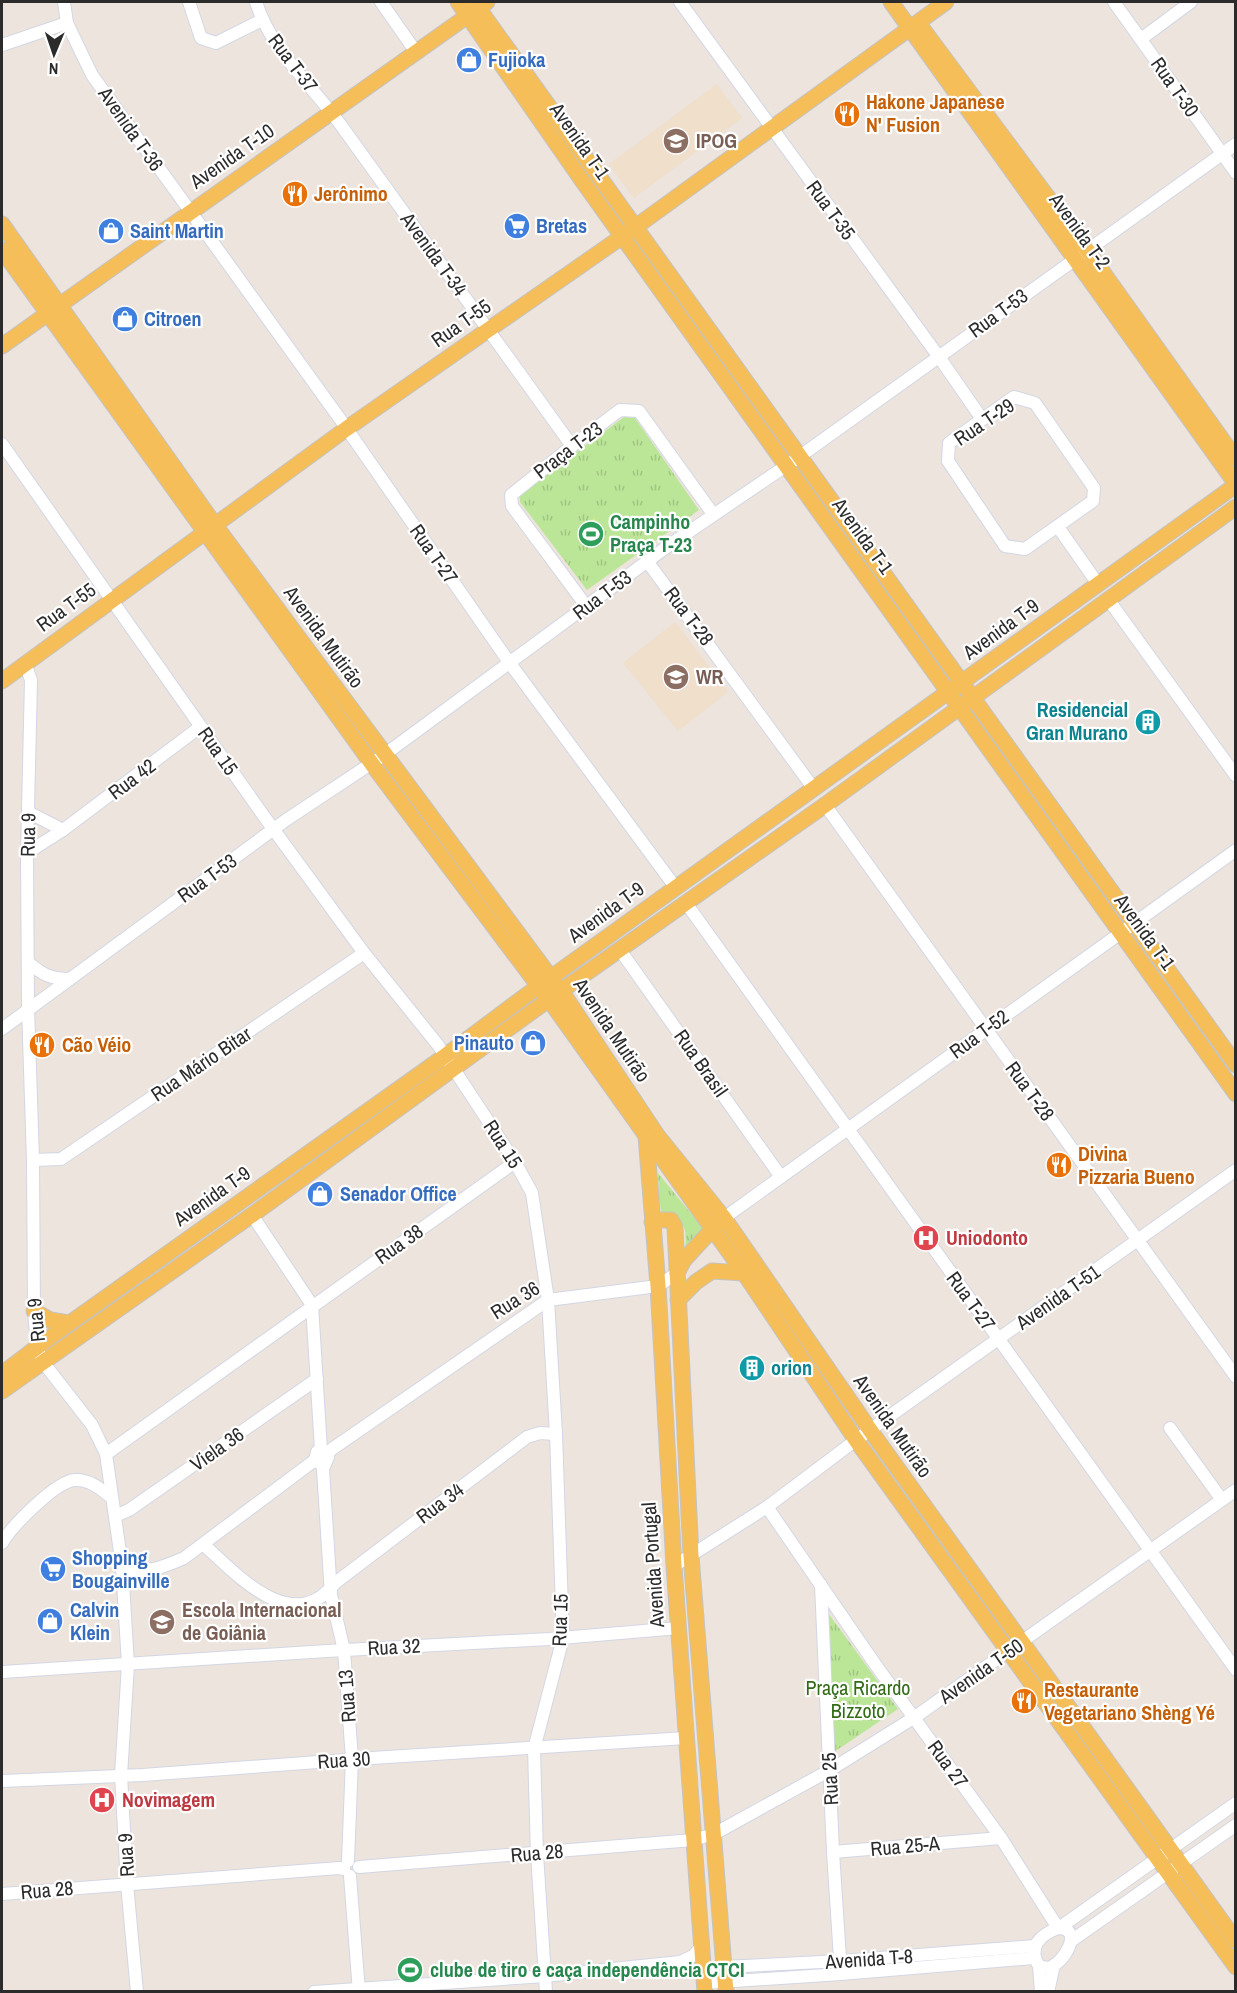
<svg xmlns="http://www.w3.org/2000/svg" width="1237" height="1993" font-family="'Archivo Narrow',sans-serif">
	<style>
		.education { fill: #efdfcb }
		.grass { fill: url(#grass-tufts) }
		.pitch { fill: #d2ed92 }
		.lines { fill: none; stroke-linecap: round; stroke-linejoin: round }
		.minor-casing { stroke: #d2d7e4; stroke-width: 14 }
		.major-casing { stroke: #c4c4c4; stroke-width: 17 }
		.minor { stroke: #fff; stroke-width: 12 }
		.major { stroke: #f5be59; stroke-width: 15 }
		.labels { text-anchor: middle; stroke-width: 4.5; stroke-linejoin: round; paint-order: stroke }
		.shop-label { font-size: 20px; font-weight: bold; fill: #366cbe; stroke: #fff; text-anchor: start }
		.street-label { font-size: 20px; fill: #2b2b2b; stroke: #fff }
		.food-label { font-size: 20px; font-weight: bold; fill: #c56008; stroke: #fff; text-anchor: start }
		.education-label { font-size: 20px; font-weight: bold; fill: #785e54; stroke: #fff; text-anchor: start }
		.leisure-label { font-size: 20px; font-weight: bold; fill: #27864d; stroke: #fff; text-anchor: start }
		.culture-label { font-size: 20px; font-weight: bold; fill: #0d838f; stroke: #fff; text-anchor: end }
		.health-label { font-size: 20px; font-weight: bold; fill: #be3a42; stroke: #fff; text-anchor: start }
		.park-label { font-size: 20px; fill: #336b18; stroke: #fff }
	</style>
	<defs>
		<pattern id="grass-tufts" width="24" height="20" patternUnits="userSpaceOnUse" patternTransform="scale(1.5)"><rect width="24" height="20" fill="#bbe697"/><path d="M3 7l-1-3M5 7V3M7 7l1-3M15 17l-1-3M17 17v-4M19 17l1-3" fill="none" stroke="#a1c582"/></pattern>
	</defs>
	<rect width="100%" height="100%" fill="#ede4dd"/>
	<g class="education">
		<polygon points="717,84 742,118 634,198 609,164"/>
		<polygon points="675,622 728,692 678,731 623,663"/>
	</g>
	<g class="grass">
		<polygon points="624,417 635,418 699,510 587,590 520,502 520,494"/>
		<path d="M658 1173 706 1232 685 1255C686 1233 689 1216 662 1215L659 1198Z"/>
		<polygon points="823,1606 898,1709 834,1752"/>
	</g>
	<polygon class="pitch" points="594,518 604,529 590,540 580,529"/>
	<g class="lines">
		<defs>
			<g id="minor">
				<polyline points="64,2 67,23 92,75 340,419 509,662 676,888"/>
				<polyline points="189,2 201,38 216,43 262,20"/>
				<path d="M256 2C271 51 314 87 343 128 420 234 496 340 572 446"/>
				<polyline points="381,2 416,52"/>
				<polyline points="680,2 939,357 982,419"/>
				<polyline points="1114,2 1236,173"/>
				<polyline points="1141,39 1191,2"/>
				<polyline points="2,45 67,23"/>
				<polygon points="1014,397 1035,403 1094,488 1093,501 1025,549 1005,546 948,461 949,443"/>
				<polyline points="2,444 263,815 364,953 438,1045 515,1162 532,1193 548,1300 556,1434 563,1638 534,1749 537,1854 546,1992"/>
				<polyline points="1058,527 1098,584"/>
				<polyline points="647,561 814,789"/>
				<polyline points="1108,599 1236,776"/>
				<polyline points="587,607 512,506 511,495 572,446 620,410 639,411 713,514"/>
				<polyline points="25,663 31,680 27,853 28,1008 33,1160 34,1311 37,1347 43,1362 92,1425 106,1454 122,1566 128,1665 121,1775 127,1884 137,1992"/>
				<polyline points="825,805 1236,1377"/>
				<polyline points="28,812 63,830"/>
				<polyline points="27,853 63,830 200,727"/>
				<polyline points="686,903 1236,1670"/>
				<polyline points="620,950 781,1177"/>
				<path d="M29 963C43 975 51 979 70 979"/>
				<polyline points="2,1029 286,820 384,755 668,546 799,457 1236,144"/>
				<polyline points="33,1160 61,1159 364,953"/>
				<polyline points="252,1215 312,1305 321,1450"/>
				<polyline points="724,1218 1236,850"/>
				<polyline points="1170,1428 1222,1500"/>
				<polyline points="106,1454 515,1162"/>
				<polyline points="327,1454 332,1449 548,1300 658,1286 677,1273"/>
				<polyline points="324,1463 319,1463 315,1460 317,1452 324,1451 328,1457 323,1469 331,1595 344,1650 352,1759 348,1861"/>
				<polyline points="767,1507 875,1664 1001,1838 1058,1928"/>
				<polyline points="115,1516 129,1510 317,1379"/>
				<path d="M2 1543C11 1527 56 1481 75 1480 90 1479 102 1490 112 1498"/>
				<path d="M204 1545C237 1575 293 1637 335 1583L527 1437 540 1433 556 1434"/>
				<path d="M122 1566C140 1577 166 1566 184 1558L315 1460"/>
				<polyline points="674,1566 767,1507 856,1440 1236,1170"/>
				<polyline points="821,1585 833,1852 841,1974"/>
				<polyline points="2,1672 327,1651 549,1639 679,1628"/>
				<polyline points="2,1781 143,1775 372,1758 686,1738"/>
				<polyline points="833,1852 1001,1838"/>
				<polyline points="359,1867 693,1840 714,1834 830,1770 915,1717 1236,1490"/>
				<polyline points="350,1876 359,1992"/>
				<polyline points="2,1894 339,1868 344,1869"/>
				<path d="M1058 1928C1086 1928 1062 1966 1048 1968 1047 1968 1040 1966 1039 1966 1027 1947 1040 1935 1058 1928Z"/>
				<polyline points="1059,1928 1236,1803"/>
				<polyline points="1071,1941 1236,1825"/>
				<polyline points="1039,1966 1041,1992"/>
				<polyline points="704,1971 724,1967 841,1961 1035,1946"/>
				<polyline points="705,1983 841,1974 1034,1958"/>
				<polyline points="314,1992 545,1976 680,1962 693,1956 702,1946"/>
				<polyline points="1048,1992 1054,1965"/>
			</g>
			<g id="major">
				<polyline points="458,2 581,179 1236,1094"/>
				<polyline points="474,2 1236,1065"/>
				<polyline points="891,2 1236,484"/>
				<polyline points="919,24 1087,250 1236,459"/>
				<polyline points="2,224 215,525 566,998 657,1135 724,1218 870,1430 1236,1941"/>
				<polyline points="2,250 372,764 555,1008 744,1273 856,1440 1236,1967"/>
				<polyline points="2,346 487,2"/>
				<polyline points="2,681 346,429 623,236 946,2"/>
				<polyline points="646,1136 658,1286 674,1566 705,1992"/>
				<polyline points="652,1222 658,1220 671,1220 675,1227 691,1556 726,1992"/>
				<polyline points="677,1273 684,1260 719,1222"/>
				<polyline points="678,1300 696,1282 712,1271 744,1273"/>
				<polyline points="34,1311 50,1320 69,1323"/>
				<polyline points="2,1374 49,1338 445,1056 528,994 1236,485"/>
				<polyline points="2,1391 252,1215 548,1000 825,805 1236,507"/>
			</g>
		</defs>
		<use href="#minor" class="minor-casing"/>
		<use href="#major" class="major-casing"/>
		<use href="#minor" class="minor"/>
		<use href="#major" class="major"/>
	</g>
	<defs>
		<symbol id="shop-disc" viewBox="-11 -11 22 22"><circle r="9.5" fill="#3f7fe0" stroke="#fff"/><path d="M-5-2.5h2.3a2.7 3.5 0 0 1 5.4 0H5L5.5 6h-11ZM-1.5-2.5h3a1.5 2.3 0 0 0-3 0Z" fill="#fff"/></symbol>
		<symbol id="restaurant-disc" viewBox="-11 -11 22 22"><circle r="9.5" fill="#e8710a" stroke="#fff"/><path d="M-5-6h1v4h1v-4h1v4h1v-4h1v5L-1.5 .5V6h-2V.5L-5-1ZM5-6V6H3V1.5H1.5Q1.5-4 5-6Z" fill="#fff"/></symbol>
		<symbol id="university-disc" viewBox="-11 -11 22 22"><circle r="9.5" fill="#8d6e63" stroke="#fff"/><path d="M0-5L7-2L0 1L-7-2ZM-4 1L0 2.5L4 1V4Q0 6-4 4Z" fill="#fff"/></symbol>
		<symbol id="supermarket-disc" viewBox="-11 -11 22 22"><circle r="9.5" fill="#3f7fe0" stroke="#fff"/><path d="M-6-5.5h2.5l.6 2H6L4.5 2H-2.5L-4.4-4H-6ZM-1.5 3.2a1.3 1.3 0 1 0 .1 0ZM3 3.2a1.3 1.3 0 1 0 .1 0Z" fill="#fff"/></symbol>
		<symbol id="stadium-disc" viewBox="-11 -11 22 22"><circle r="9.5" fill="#2e9e5b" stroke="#fff"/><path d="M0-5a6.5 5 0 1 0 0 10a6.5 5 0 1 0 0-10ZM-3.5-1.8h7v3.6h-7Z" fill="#fff"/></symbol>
		<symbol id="school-disc" viewBox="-11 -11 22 22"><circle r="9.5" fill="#8d6e63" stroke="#fff"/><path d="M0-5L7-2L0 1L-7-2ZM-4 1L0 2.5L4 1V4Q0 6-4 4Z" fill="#fff"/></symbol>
		<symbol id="building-disc" viewBox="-11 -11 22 22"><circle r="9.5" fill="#0f9aa8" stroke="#fff"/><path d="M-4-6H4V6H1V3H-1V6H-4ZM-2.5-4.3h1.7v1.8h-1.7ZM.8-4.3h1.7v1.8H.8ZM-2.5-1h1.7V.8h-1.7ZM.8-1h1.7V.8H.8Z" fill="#fff"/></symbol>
		<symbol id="hospital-disc" viewBox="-11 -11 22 22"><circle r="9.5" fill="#e0444e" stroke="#fff"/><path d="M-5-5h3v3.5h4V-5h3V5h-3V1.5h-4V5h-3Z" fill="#fff"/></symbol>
	</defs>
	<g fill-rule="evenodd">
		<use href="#shop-disc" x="454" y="45" width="30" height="30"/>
		<use href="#restaurant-disc" x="832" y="99" width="30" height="30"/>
		<use href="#university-disc" x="661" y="126" width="30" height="30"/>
		<use href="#restaurant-disc" x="280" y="179" width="30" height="30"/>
		<use href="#supermarket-disc" x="502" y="211" width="30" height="30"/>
		<use href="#shop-disc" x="96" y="216" width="30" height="30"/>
		<use href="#shop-disc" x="110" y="304" width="30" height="30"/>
		<use href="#stadium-disc" x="576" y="519" width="30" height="30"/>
		<use href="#school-disc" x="661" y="662" width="30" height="30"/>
		<use href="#building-disc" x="1133" y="707" width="30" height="30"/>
		<use href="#shop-disc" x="518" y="1028" width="30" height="30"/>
		<use href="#restaurant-disc" x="27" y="1030" width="30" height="30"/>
		<use href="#restaurant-disc" x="1044" y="1150" width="30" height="30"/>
		<use href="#shop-disc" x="305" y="1179" width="30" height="30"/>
		<use href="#hospital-disc" x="911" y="1223" width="30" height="30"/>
		<use href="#building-disc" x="737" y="1353" width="30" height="30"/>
		<use href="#supermarket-disc" x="38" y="1554" width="30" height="30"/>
		<use href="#shop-disc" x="35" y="1606" width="30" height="30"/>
		<use href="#school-disc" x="147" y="1607" width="30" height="30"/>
		<use href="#restaurant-disc" x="1009" y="1686" width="30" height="30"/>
		<use href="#hospital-disc" x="87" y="1785" width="30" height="30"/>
		<use href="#stadium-disc" x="395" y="1955" width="30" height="30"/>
	</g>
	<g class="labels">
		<g class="shop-label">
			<text x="488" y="67">Fujioka</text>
			<text x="536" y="233">Bretas</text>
			<text x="130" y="238">Saint Martin</text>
			<text x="144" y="326">Citroen</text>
			<text x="514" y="1050" text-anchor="end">Pinauto</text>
			<text x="340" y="1201">Senador Office</text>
			<text x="72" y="1565">Shopping<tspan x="72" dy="23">Bougainville</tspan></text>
			<text x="70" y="1617">Calvin<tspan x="70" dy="23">Klein</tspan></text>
		</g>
		<g class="street-label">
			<text transform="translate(293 63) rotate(53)" y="7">Rua T-37</text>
			<text transform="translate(1175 87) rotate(55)" y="7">Rua T-30</text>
			<text transform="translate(131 129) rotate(55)" y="7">Avenida T-36</text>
			<text transform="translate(580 141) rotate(55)" y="7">Avenida T-1</text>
			<text transform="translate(232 156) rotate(-35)" y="7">Avenida T-10</text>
			<text transform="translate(831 210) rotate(54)" y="7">Rua T-35</text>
			<text transform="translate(1080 231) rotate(54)" y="7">Avenida T-2</text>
			<text transform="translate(434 254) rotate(54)" y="7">Avenida T-34</text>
			<text transform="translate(998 313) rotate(-36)" y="7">Rua T-53</text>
			<text transform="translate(461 323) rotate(-35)" y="7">Rua T-55</text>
			<text transform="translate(984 422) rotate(-34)" y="7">Rua T-29</text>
			<text transform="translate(568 450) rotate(-37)" y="7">Praça T-23</text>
			<text transform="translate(863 536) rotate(54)" y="7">Avenida T-1</text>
			<text transform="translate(434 554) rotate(55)" y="7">Rua T-27</text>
			<text transform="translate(602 595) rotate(-37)" y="7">Rua T-53</text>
			<text transform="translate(66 607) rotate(-36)" y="7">Rua T-55</text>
			<text transform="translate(689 616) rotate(53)" y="7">Rua T-28</text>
			<text transform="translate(1001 629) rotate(-36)" y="7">Avenida T-9</text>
			<text transform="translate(324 637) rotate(54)" y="7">Avenida Mutirão</text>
			<text transform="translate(218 751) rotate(55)" y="7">Rua 15</text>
			<text transform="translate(132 779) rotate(-37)" y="7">Rua 42</text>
			<text transform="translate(28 835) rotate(-89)" y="7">Rua 9</text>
			<text transform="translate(207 878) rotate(-36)" y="7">Rua T-53</text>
			<text transform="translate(606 912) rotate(-36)" y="7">Avenida T-9</text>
			<text transform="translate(1145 932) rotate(54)" y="7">Avenida T-1</text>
			<text transform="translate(612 1030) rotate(56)" y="7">Avenida Mutirão</text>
			<text transform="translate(979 1034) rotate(-36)" y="7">Rua T-52</text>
			<text transform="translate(701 1063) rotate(55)" y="7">Rua Brasil</text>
			<text transform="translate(201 1064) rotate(-34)" y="7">Rua Mário Bitar</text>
			<text transform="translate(1030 1091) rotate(54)" y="7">Rua T-28</text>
			<text transform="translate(503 1144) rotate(57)" y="7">Rua 15</text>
			<text transform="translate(212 1196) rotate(-35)" y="7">Avenida T-9</text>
			<text transform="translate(399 1244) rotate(-35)" y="7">Rua 38</text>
			<text transform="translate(1058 1297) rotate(-35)" y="7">Avenida T-51</text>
			<text transform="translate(515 1300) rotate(-32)" y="7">Rua 36</text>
			<text transform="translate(971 1301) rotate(54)" y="7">Rua T-27</text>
			<text transform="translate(36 1320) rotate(-95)" y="7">Rua 9</text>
			<text transform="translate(893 1426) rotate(55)" y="7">Avenida Mutirão</text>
			<text transform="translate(217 1449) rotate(-35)" y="7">Viela 36</text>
			<text transform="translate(440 1503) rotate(-37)" y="7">Rua 34</text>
			<text transform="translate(653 1565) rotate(-94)" y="7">Avenida Portugal</text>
			<text transform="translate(560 1620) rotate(-88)" y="7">Rua 15</text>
			<text transform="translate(394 1647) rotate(-3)" y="7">Rua 32</text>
			<text transform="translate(981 1671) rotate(-35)" y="7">Avenida T-50</text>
			<text transform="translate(347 1696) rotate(-94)" y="7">Rua 13</text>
			<text transform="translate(344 1760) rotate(-4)" y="7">Rua 30</text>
			<text transform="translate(948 1764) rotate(54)" y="7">Rua 27</text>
			<text transform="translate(830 1779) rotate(-93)" y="7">Rua 25</text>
			<text transform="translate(905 1846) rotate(-5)" y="7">Rua 25-A</text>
			<text transform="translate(537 1853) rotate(-5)" y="7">Rua 28</text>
			<text transform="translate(126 1855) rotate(-93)" y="7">Rua 9</text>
			<text transform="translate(47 1890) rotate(-5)" y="7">Rua 28</text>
			<text transform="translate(869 1959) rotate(-4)" y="7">Avenida T-8</text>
		</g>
		<g class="food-label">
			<text x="866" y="109">Hakone Japanese<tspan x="866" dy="23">N' Fusion</tspan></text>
			<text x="314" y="201">Jerônimo</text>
			<text x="62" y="1052">Cão Véio</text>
			<text x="1078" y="1161">Divina<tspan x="1078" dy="23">Pizzaria Bueno</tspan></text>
			<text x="1044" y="1697">Restaurante<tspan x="1044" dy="23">Vegetariano Shèng Yé</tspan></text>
		</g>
		<g class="education-label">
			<text x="696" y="148">IPOG</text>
			<text x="696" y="684">WR</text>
			<text x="182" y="1617">Escola Internacional<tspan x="182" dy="23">de Goiânia</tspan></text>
		</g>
		<g class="leisure-label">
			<text x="610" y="529">Campinho<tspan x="610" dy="23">Praça T-23</tspan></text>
			<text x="430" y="1977">clube de tiro e caça independência CTCI</text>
		</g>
		<g class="culture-label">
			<text x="1128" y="717">Residencial<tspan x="1128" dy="23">Gran Murano</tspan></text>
			<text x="771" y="1375" text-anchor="start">orion</text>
		</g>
		<g class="health-label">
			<text x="946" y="1245">Uniodonto</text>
			<text x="122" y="1807">Novimagem</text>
		</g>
		<g class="park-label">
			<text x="858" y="1695">Praça Ricardo<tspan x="858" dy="23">Bizzoto</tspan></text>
		</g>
	</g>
	<rect width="1237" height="1993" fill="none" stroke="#2b2b2b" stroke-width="6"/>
	<g transform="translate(54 54) rotate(182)" stroke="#ffffff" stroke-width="4.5" paint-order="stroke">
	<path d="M0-4.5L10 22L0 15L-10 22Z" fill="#2b2b2b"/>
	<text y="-9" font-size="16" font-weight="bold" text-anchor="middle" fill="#2b2b2b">N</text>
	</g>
</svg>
